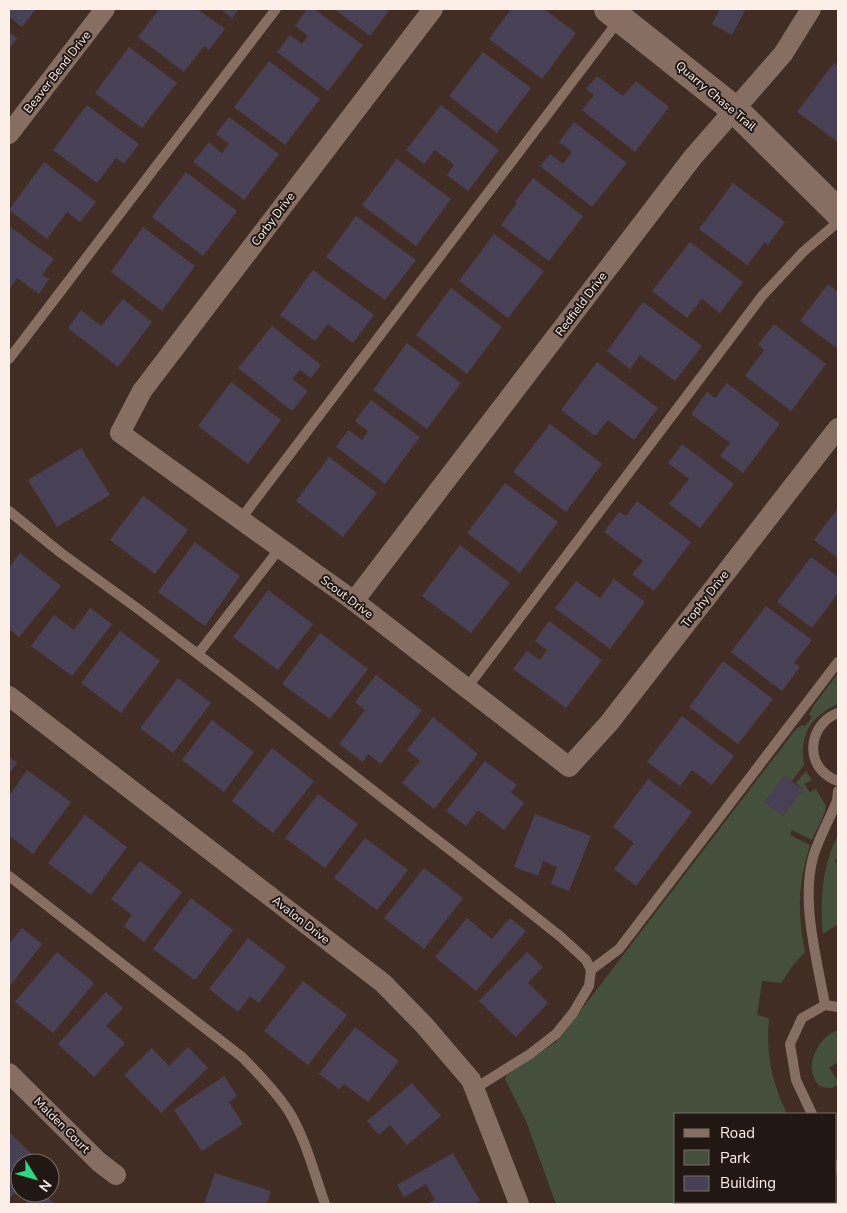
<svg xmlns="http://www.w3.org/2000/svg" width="847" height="1213" font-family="'Nunito Sans',sans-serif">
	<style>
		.green { fill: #45503c }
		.building { fill: #484155 }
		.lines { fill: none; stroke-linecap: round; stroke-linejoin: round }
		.lane { stroke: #866e63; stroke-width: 10 }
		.street { stroke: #866e63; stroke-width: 20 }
		.secondary { stroke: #866e63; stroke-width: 28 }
		.labels { text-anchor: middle; stroke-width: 4; stroke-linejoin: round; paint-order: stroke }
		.street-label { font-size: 12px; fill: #fcefe8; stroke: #211813 }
	</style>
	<rect width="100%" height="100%" fill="#412d23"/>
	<g class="green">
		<path d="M838 673V704C811 716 799 735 804 765L792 781 784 776 765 802 783 816 803 789 796 783 806 771 812 780 804 784 810 792 816 789 826 806C824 818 817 828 812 840L792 830 790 835 810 845C798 886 797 910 805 952L794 964 781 983 762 981 757 1015 769 1018C766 1055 771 1080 787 1114H676V1202H826L827 1204H556L526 1121 505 1079 507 1075 556 1042 562 1035 796 729 802 725 805 726 812 717 809 715 814 705Z"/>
		<path d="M838 835V857L835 861 838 864V924L823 934C820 899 822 866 838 835Z"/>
		<path d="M838 1030V1062L829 1068 838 1081 837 1085 832 1088 821 1087C801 1070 817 1037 838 1030Z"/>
	</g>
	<g class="building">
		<polygon points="9,9 36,9 22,27 9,17"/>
		<polygon points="159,9 197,9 225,29 209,50 204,46 184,72 138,37"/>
		<polygon points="220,9 239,9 232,18"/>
		<polygon points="307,9 314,9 363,45 328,91 277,52 290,35 302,44 308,36 295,26"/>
		<polygon points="334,9 390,9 370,36"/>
		<polygon points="511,9 544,9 576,33 542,79 489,39"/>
		<polygon points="720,9 746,9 732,35 712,24"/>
		<polygon points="9,32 17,38 9,49"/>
		<polygon points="129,47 177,83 142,128 95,93"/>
		<polygon points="483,52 531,88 497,133 449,96"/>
		<polygon points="269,61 320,99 285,145 234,107"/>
		<polygon points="834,63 838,66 838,142 797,112"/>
		<polygon points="597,76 623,96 636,81 669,107 635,152 582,110 594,95 586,89"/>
		<polygon points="87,105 139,144 124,164 116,158 97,183 53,150"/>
		<polygon points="441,105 499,150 468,191 447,175 454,165 435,150 424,164 406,150"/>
		<polygon points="229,117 279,154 244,200 193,162 209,142 222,153 229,144 216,134"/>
		<polygon points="574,122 627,163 592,207 540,166 550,154 563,164 572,152 559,142"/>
		<polygon points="397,159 451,199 416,246 362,205"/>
		<polygon points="44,162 96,202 80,222 67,212 47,239 9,210"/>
		<polygon points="186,172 237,211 203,256 152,217"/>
		<polygon points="533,178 583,216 549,261 501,225 517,203 515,202"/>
		<polygon points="733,183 785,222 768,245 765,242 747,265 699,229"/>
		<polygon points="356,216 416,260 385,300 326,257"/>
		<polygon points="9,226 54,259 42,275 49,279 39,294 17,278 9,290"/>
		<polygon points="143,227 195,266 162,311 111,272"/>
		<polygon points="494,234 544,271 508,318 459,281"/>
		<polygon points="690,242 743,282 720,313 702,299 687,318 652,291"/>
		<polygon points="313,270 374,315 353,343 328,324 315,341 280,315"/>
		<polygon points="828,284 838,292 838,349 800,321"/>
		<polygon points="451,288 502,327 467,374 416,335"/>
		<polygon points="123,299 152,322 118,367 68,328 81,310 101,326"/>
		<polygon points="643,302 702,346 675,381 640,355 630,369 607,351"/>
		<polygon points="774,324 826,364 791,411 745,376 764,350 758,345"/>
		<polygon points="272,326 321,365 311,378 300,370 292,379 308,391 292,411 238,368"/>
		<polygon points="407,343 461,383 427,429 373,390"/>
		<polygon points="597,362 658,408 634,440 608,420 595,436 561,410"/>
		<polygon points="231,382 281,420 248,464 198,426"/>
		<polygon points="727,383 780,424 743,473 720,456 730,443 691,414 707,392 715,398"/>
		<polygon points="371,400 420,437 385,484 336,447 348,430 362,440 368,431 355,421"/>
		<polygon points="550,424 602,464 566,512 513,472"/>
		<polygon points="682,444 734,484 700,528 669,504 689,479 668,463"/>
		<polygon points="81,448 110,495 57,527 28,480"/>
		<polygon points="329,457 377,493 343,537 296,501"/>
		<polygon points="505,483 558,522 520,573 467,533"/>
		<polygon points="143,496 188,530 155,574 110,540"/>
		<polygon points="637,501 691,542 654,591 632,574 643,561 604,532 619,512 626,516"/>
		<polygon points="838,508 838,558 814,540"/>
		<polygon points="195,542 240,576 205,626 158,592"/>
		<polygon points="460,545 510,583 471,633 422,596"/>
		<polygon points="20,553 61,586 19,637 9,629 9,568"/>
		<polygon points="811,557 838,577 838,593 812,628 777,602"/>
		<polygon points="614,579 645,602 610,649 555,608 576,581 600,598"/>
		<polygon points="268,590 313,624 278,670 233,637"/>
		<polygon points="766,606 812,640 794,663 800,667 782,691 731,652"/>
		<polygon points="90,608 112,624 72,676 31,646 54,615 74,630"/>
		<polygon points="549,621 602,660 566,708 513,669 527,651 540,660 547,650 535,641"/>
		<polygon points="120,631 160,661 121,713 81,683"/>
		<polygon points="320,633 368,669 330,719 282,684"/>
		<polygon points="723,661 773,699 738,744 689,707"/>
		<polygon points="376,675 422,710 381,764 368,754 363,762 339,744 365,710 355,702"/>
		<polygon points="178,678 211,703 173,753 140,728"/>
		<polygon points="682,716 734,756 712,785 692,770 680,786 647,762"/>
		<polygon points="433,717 478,754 434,809 402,783 420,761 407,750"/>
		<polygon points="212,720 254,752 224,792 182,760"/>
		<polygon points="272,748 314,781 273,833 232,801"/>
		<polygon points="9,756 17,763 9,774"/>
		<polygon points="485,761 517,785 511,792 524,803 504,830 478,810 466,826 446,811"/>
		<polygon points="27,770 71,802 33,854 9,835 9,796"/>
		<polygon points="784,776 803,789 783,816 765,802"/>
		<polygon points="648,779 692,812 636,886 614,869 634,843 613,827"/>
		<polygon points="318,794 358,824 325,868 285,838"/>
		<polygon points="535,814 591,836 569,891 551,884 557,867 543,861 538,876 514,867"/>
		<polygon points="85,815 127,847 91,895 48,863"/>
		<polygon points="365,838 408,870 377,910 334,878"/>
		<polygon points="140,861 182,892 144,942 124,926 132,915 111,899"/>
		<polygon points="424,868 463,898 424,949 384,918"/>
		<polygon points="191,898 233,930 195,980 153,949"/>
		<polygon points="467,918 492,939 510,918 526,931 476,991 435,957"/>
		<polygon points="22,928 42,944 9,987 9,944"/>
		<polygon points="248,938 286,967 259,1003 250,996 238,1012 209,989"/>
		<polygon points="57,952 94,983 53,1033 15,1002"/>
		<polygon points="527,952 543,967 528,983 548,1003 516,1037 479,1001"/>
		<polygon points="303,981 347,1015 308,1065 264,1031"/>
		<polygon points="106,992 123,1008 106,1026 125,1043 94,1077 58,1044"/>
		<polygon points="355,1027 399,1061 368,1102 344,1084 339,1089 319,1074"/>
		<polygon points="188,1047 208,1068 161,1113 124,1075 152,1048 169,1066"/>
		<polygon points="224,1076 237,1096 229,1102 243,1124 202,1151 174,1110"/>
		<polygon points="412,1083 441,1116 407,1145 390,1125 379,1135 367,1121"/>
		<polygon points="9,1132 41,1163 20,1163 20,1188 9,1199"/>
		<polygon points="453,1153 480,1201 474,1204 426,1204 435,1200 426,1184 404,1197 397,1185"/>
		<polygon points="215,1173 271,1191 267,1204 204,1204"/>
		<polygon points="36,1193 43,1193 55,1204 25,1204"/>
	</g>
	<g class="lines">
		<g class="lane">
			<polyline points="9,359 276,9"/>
			<polyline points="9,511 61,553 141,611 250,694 384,799 471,866 561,937 586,960 591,970 589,986 573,1013 556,1034 530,1054 474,1089"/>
			<polyline points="240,520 619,20"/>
			<polyline points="198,654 280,548"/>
			<polyline points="466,689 762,296 803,252 838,222"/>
			<path d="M838 713C812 722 803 759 828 776 831 778 835 780 838 781"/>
			<path d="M9 876 242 1057C259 1074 275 1091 288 1110 306 1139 314 1173 325 1204"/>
			<polyline points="591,970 619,949 838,662"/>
			<path d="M825 1005C817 959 800 900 814 854 820 836 830 818 837 801L838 791"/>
			<polyline points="812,1114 796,1080 790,1044 802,1018 825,1005 838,1007"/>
			<polyline points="836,1165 838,1170"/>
		</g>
		<g class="street">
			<polyline points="433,9 142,391 120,433 354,601 569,767 609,723 838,428"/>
			<polyline points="9,134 105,9"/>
			<polyline points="354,601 693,157 783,54 811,9"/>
			<polyline points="9,696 383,983 424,1025 471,1080 519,1204"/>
			<polyline points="9,1073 99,1162 116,1175"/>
		</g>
		<polyline class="secondary" points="608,9 735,110 838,212"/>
	</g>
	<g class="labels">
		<g class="street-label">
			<text transform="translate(57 72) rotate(-52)" y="4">Beaver Bend Drive</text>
			<text transform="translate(716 96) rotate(40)" y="4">Quarry Chase Trail</text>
			<text transform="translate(273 219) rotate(-53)" y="4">Corby Drive</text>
			<text transform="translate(581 304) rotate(-53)" y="4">Redfield Drive</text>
			<text transform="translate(347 597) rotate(37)" y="4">Scout Drive</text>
			<text transform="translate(705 599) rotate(-52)" y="4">Trophy Drive</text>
			<text transform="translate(301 920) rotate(38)" y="4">Avalon Drive</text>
			<text transform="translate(62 1125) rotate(45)" y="4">Malden Court</text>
		</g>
	</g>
	<rect width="847" height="1213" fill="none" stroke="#fcefe8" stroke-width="20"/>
	<rect x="674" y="1113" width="162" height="90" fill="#211813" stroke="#796e68"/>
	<rect x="684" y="1129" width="25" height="8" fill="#866e63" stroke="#796e68"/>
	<text x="720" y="1138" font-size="15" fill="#fcefe8">Road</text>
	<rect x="684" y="1150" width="25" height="15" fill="#45503c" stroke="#796e68"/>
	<text x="720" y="1163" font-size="15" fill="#fcefe8">Park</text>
	<rect x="684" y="1176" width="25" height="15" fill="#484155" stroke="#796e68"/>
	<text x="720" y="1188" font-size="15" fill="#fcefe8">Building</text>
	<g transform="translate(35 1178) rotate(127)"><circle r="24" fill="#211813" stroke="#796e68"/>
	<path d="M0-4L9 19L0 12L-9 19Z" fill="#2bd884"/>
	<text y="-8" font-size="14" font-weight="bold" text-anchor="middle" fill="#fcefe8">N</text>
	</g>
</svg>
